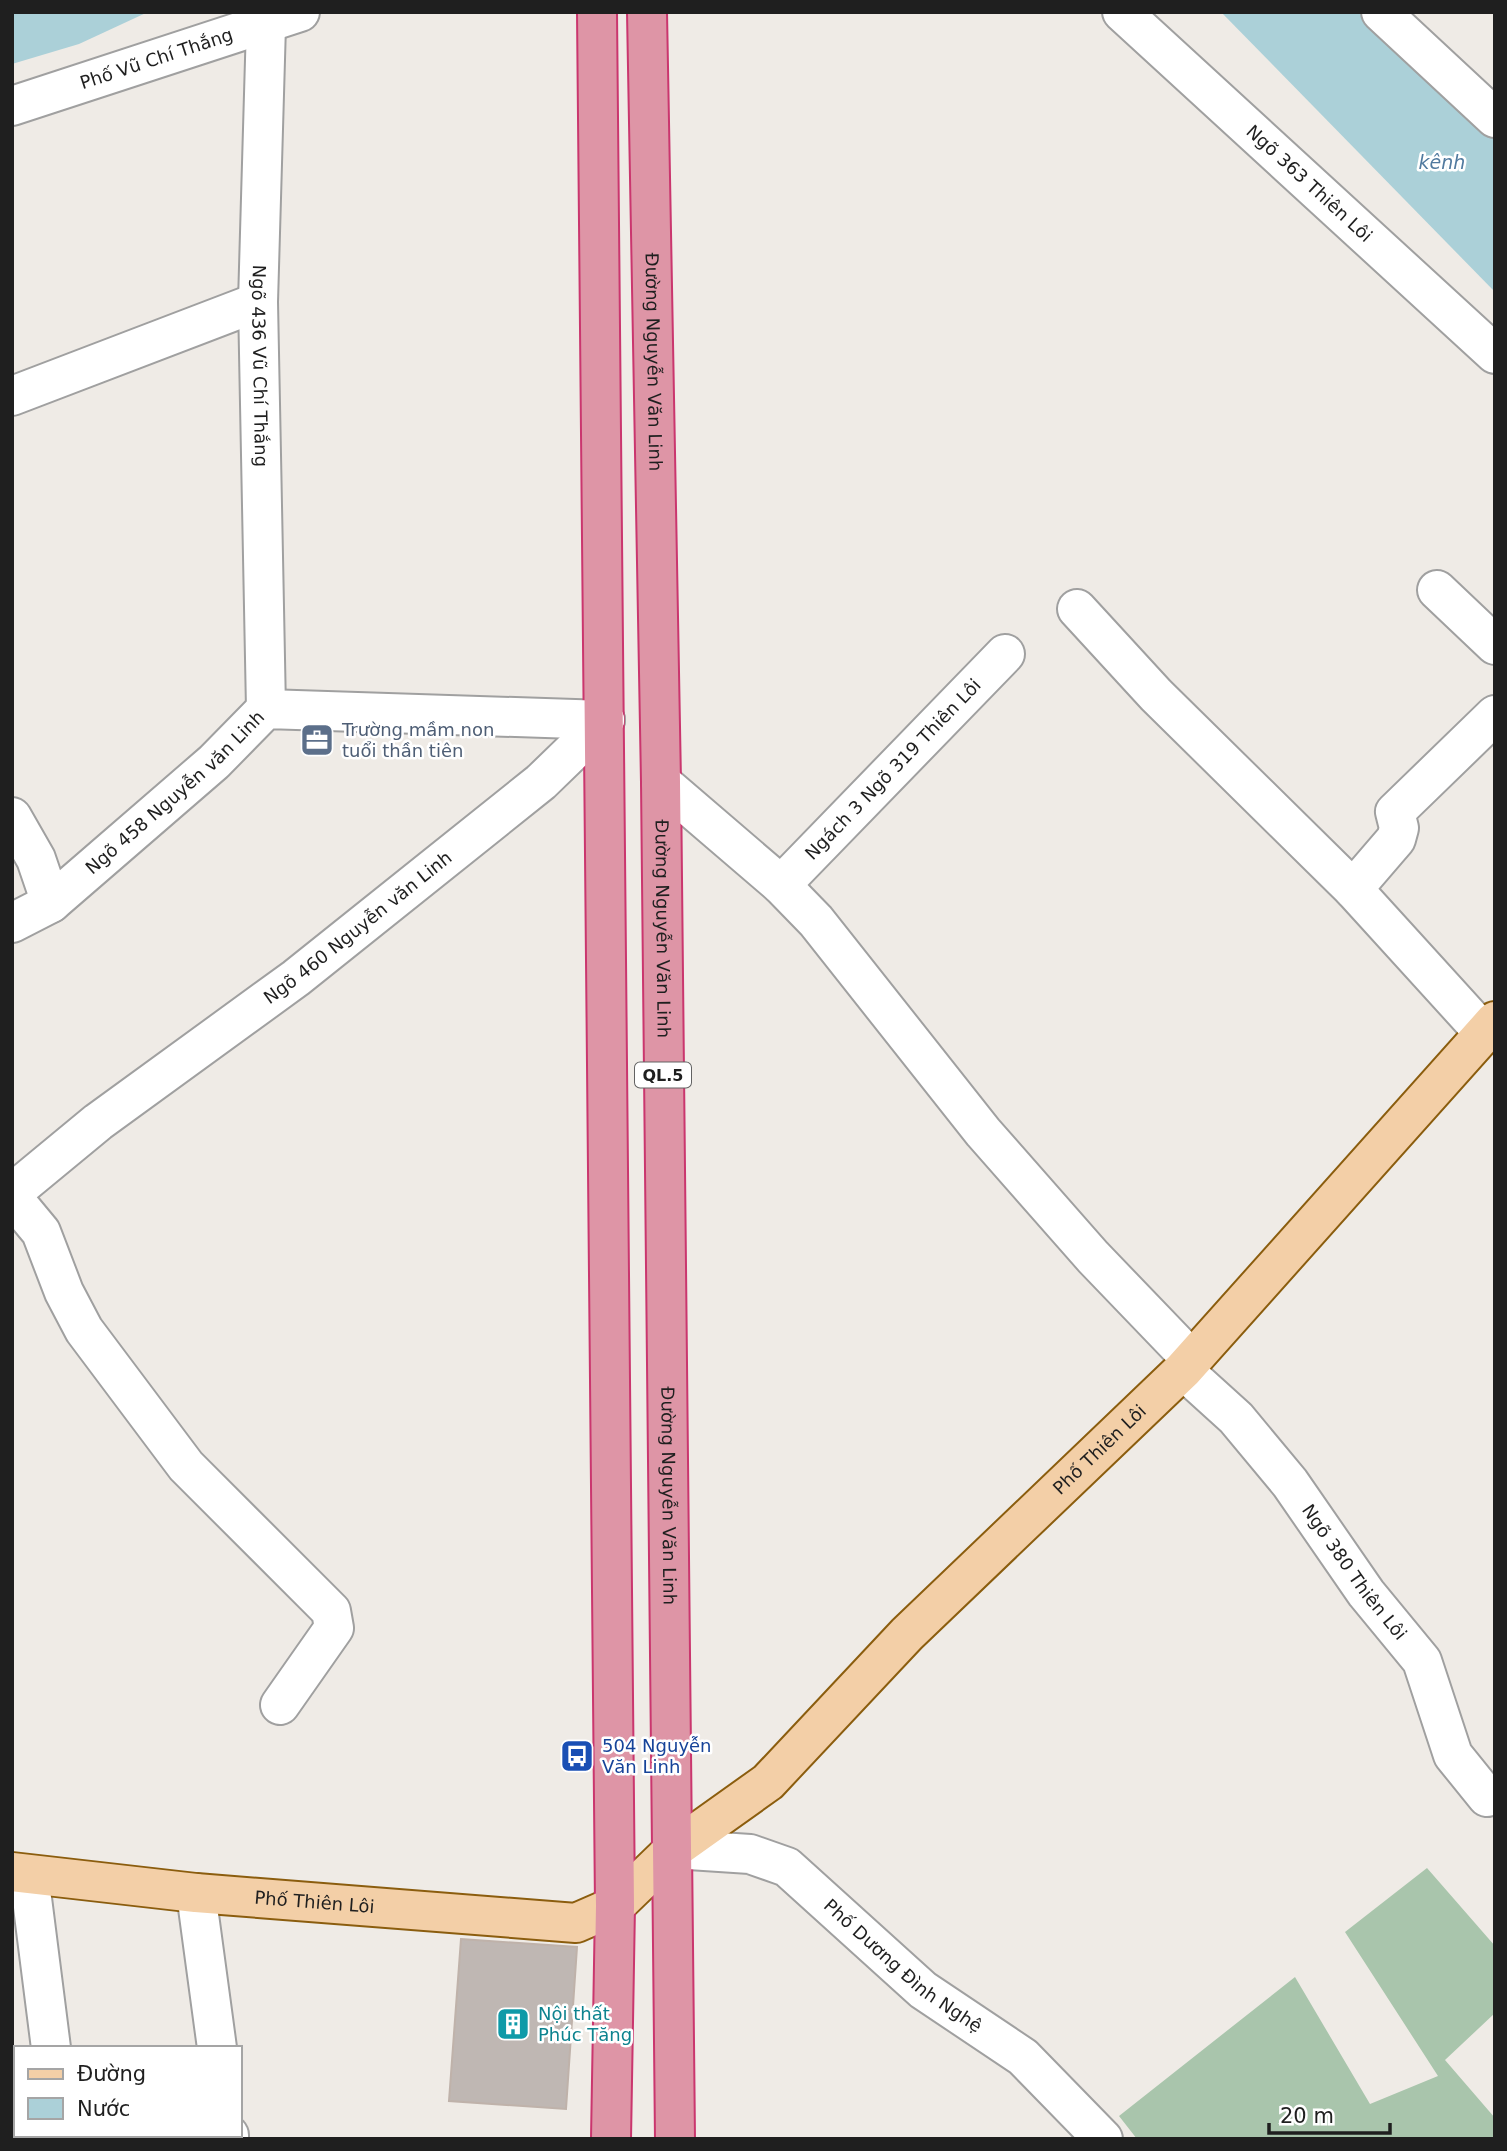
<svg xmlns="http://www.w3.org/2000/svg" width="1507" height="2151" font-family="'DejaVu Sans',sans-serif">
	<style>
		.cemetery { fill: #a9c5ac }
		.water { fill: #abd0d8 }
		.building { fill: #bfb7b3; stroke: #bfb2aa; stroke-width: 2 }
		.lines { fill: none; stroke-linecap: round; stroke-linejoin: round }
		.minor-casing { stroke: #a0a0a0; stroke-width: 42 }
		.major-casing { stroke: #8b5d0e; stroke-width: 42 }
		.highway-casing { stroke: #ca366e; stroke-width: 42 }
		.minor { stroke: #fff; stroke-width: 38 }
		.major { stroke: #f3cfa7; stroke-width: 38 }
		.highway { stroke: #de95a6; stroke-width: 38 }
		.labels { text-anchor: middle; stroke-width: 5; stroke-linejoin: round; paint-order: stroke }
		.shield { fill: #fff; stroke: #626262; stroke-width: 2 }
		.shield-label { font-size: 16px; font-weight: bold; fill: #1f1f1f }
		.street-label { font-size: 18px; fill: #1f1f1f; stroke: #fff }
		.service-label { font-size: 18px; fill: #4e5e75; stroke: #fff; text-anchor: start }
		.transit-label { font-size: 18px; fill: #164399; stroke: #fff; text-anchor: start }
		.culture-label { font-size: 18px; fill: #0d838f; stroke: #fff; text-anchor: start }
		.water-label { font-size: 19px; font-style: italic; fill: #517a9f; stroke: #fff }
	</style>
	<rect width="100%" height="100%" fill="#efebe6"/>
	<polygon class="cemetery" points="1427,1868 1495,1946 1495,2013 1445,2060 1495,2118 1495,2139 1137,2139 1119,2116 1295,1977 1370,2104 1438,2076 1345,1932"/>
	<g class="water">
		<polygon points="12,12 148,12 79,44 12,64"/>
		<polygon points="1221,12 1358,12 1495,139 1495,292"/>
	</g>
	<polygon class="building" points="461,1939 577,1947 566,2109 449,2101"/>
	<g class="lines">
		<defs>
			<g id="minor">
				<path id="s1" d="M1122 12 1495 354"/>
				<polyline points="1381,12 1495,118"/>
				<path id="s2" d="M266 25 258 302 266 709"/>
				<path id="s3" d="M12 106 300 12"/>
				<polyline points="12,396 258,302"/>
				<polyline points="1437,590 1495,645"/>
				<polyline points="1077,609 1156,695 1353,889 1484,1033"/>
				<polyline points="661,782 781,885 816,921 983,1132 1093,1257 1192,1360"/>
				<polyline points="12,817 36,859 51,903"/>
				<path id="s4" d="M781 885 1005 654"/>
				<polyline points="1353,889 1396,839 1399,828 1395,812 1495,715"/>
				<path id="s5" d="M12 923 51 903 214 762 266 709 605 720"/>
				<path id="s6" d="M12 1193 98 1122 296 978 541 782 605 720"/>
				<polyline points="12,1197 41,1232 64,1292 84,1330 186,1466 331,1611 334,1628 280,1705"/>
				<path id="s7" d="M1183 1370 1236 1418 1290 1483 1366 1593 1422 1661 1453 1755 1487 1797"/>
				<path id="s8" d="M674 1849 750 1854 787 1867 923 1990 1023 2057 1103 2139"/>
				<polyline points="29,1875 51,2048"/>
				<polyline points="196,1893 217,2048"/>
				<polyline points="63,2135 63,2139"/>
				<polyline points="229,2135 229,2139"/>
			</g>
			<g id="major">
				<path id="s9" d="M12 1872 196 1893 576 1923 615 1906 674 1849 768 1782 907 1634 1183 1370 1495 1021"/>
			</g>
			<g id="highway">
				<polyline points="597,12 615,1906 611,2139"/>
				<path id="s10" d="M647 12 661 782 675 2139"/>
			</g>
		</defs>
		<use href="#minor" class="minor-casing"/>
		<use href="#major" class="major-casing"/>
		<use href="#highway" class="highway-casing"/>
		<use href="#minor" class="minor"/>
		<use href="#major" class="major"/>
		<use href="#highway" class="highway"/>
	</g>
	<defs>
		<symbol id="office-square" viewBox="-11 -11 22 22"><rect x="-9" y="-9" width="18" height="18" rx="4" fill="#5c6f8a" stroke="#fff"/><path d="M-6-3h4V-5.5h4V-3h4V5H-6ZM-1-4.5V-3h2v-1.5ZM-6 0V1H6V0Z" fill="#fff"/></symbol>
		<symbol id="bus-square" viewBox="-11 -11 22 22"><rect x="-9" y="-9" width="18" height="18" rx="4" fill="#1a4fb4" stroke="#fff"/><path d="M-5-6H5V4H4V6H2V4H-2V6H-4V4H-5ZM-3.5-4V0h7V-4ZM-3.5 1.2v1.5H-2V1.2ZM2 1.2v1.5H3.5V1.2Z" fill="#fff"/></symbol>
		<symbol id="building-square" viewBox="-11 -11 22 22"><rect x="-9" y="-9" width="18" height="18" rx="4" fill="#0f9aa8" stroke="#fff"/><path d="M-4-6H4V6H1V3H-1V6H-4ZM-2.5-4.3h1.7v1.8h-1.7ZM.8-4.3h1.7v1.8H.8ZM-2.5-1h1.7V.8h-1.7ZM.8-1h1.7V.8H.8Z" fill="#fff"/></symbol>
	</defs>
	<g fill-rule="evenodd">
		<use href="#office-square" x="298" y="721" width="38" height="38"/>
		<use href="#bus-square" x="558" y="1737" width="38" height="38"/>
		<use href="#building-square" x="494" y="2005" width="38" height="38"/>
	</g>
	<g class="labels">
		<rect class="shield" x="635" y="1062.5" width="56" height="25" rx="5"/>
		<g class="shield-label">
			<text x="663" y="1081">QL.5</text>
		</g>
		<g class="street-label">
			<text dy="6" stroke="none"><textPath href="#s3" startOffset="152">Phố Vũ Chí Thắng</textPath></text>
			<text dy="6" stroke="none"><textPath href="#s1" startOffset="254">Ngõ 363 Thiên Lôi</textPath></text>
			<text dy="6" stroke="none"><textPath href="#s10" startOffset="350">Đường Nguyễn Văn Linh</textPath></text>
			<text dy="6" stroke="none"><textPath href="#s2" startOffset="341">Ngõ 436 Vũ Chí Thắng</textPath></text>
			<text dy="6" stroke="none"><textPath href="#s4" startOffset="161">Ngách 3 Ngõ 319 Thiên Lôi</textPath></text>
			<text dy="6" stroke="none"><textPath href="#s5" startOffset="210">Ngõ 458 Nguyễn văn Linh</textPath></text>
			<text dy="6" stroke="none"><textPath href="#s6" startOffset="436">Ngõ 460 Nguyễn văn Linh</textPath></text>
			<text dy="6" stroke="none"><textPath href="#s10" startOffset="917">Đường Nguyễn Văn Linh</textPath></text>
			<text dy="6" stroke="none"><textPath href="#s9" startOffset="1276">Phố Thiên Lôi</textPath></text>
			<text dy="6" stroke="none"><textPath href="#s10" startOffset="1484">Đường Nguyễn Văn Linh</textPath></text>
			<text dy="6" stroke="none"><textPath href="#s7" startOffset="266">Ngõ 380 Thiên Lôi</textPath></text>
			<text dy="6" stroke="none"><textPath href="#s9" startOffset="304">Phố Thiên Lôi</textPath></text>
			<text dy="6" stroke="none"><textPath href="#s8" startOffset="268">Phố Dương Đình Nghệ</textPath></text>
		</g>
		<g class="service-label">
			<text x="342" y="736">Trường mầm non<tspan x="342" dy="21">tuổi thần tiên</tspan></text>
		</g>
		<g class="transit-label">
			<text x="602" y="1752">504 Nguyễn<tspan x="602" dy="21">Văn Linh</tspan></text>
		</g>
		<g class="culture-label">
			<text x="538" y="2020">Nội thất<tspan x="538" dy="21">Phúc Tăng</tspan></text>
		</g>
		<g class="water-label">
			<text x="1442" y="169">kênh</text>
		</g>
	</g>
	<rect width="1507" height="2151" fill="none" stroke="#1f1f1f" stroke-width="28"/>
	<rect x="14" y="2046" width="228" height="91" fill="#ffffff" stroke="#a5a5a5" stroke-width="2"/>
	<rect x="28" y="2069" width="35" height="10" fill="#f3cfa7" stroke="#a5a5a5" stroke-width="2"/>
	<text x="77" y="2081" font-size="21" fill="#1f1f1f">Đường</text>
	<rect x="28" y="2098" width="35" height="21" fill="#abd0d8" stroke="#a5a5a5" stroke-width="2"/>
	<text x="77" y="2116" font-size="21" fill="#1f1f1f">Nước</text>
	<path d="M1269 2123v10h121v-10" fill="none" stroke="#1f1f1f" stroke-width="3.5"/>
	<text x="1280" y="2123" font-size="21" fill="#1f1f1f" stroke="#ffffff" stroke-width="5" paint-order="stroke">20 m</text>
</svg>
